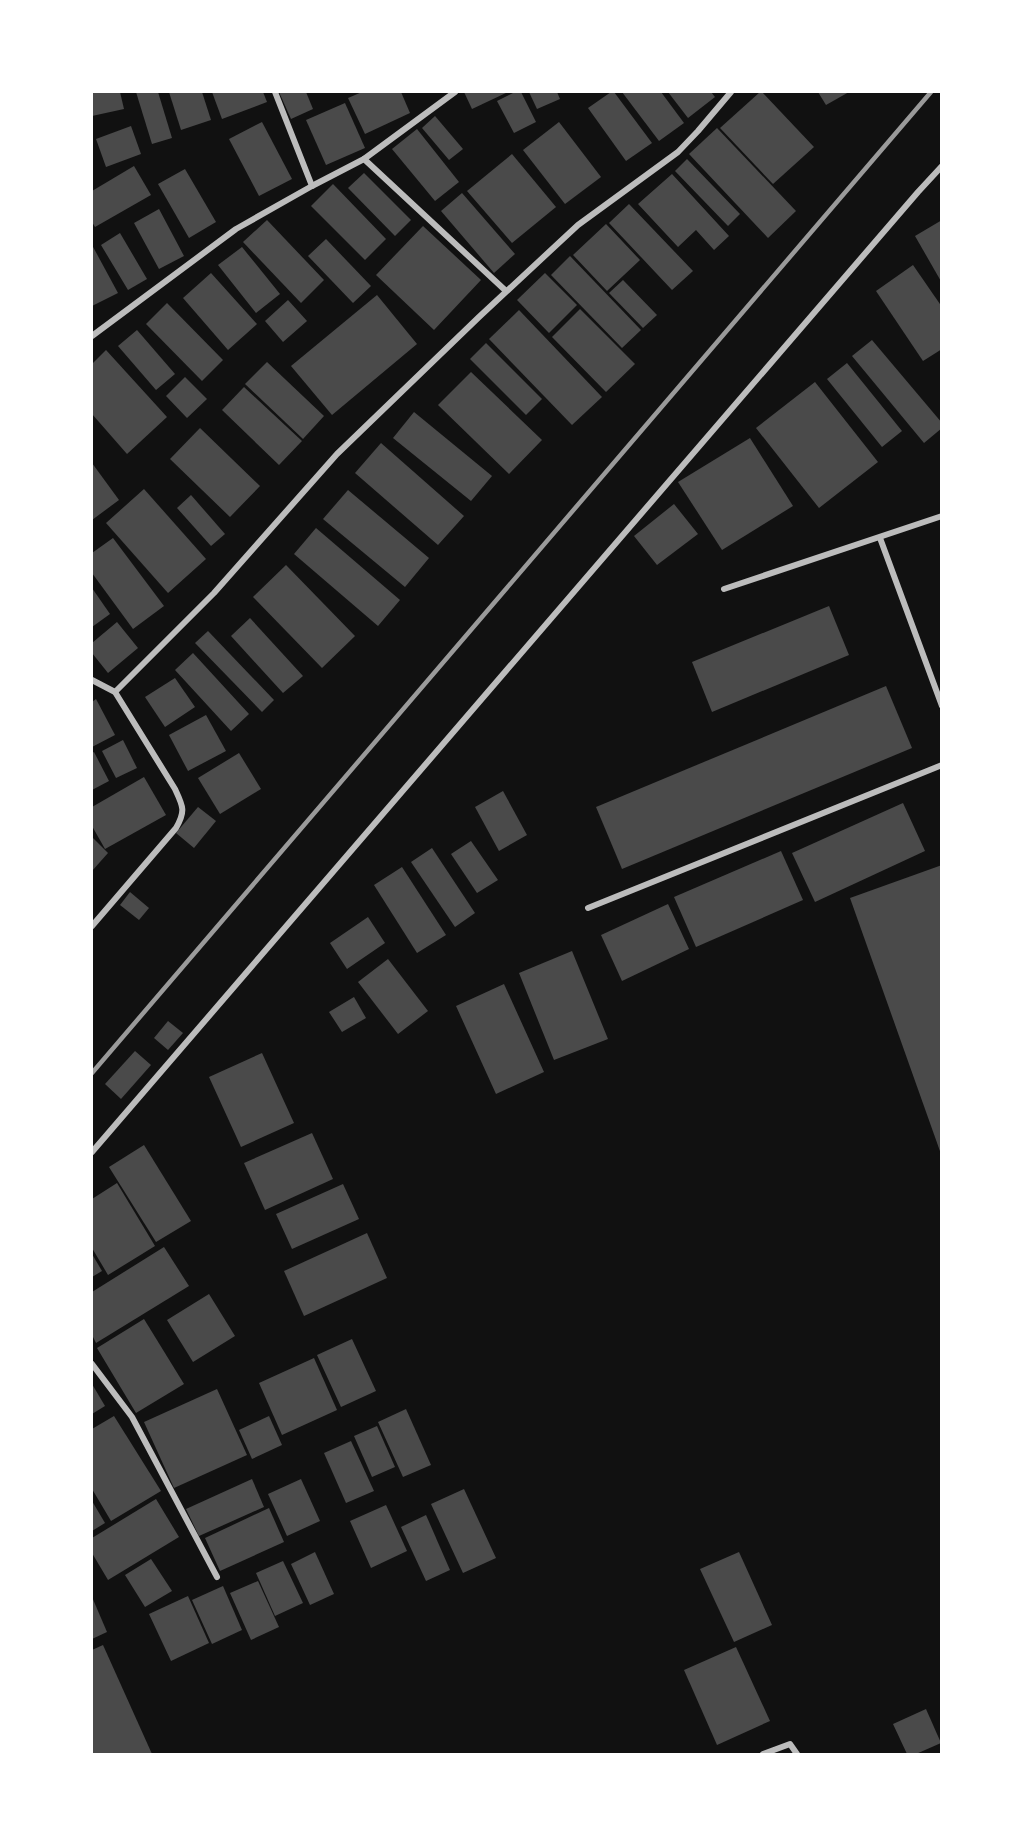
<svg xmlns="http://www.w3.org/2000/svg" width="1033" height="1846" font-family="Manrope,sans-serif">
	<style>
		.building { fill: #4a4a4a }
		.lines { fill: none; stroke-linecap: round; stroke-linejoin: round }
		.minor { stroke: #bcbcbc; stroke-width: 6 }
		.rail { stroke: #9a9a9a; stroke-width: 4.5 }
	</style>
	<rect width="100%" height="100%" fill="#111"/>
	<g class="building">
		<polygon points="92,92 120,92 124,109 92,116"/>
		<polygon points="136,92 158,92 172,138 152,144"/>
		<polygon points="169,92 202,92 211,120 181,130"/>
		<polygon points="212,92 263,92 267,102 222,119"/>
		<polygon points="279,92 306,92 313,109 291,119"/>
		<polygon points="362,92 401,92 410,113 365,134 348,98"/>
		<polygon points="464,92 508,92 472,109"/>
		<polygon points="515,92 521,92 536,122 514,133 497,101"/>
		<polygon points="529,92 557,92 560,99 537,109"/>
		<polygon points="611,92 614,92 652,143 626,161 588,108"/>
		<polygon points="622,92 661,92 684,123 659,141"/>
		<polygon points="668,92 711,92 715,97 688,118"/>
		<polygon points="760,92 762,92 814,147 773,184 720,128"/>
		<polygon points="818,92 849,92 826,105"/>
		<polygon points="345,103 365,148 326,165 306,120"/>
		<polygon points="435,116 463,149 449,160 422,128"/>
		<polygon points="262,122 292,179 259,196 229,139"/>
		<polygon points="559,122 601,177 565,204 523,150"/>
		<polygon points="131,126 141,154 106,167 96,139"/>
		<polygon points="717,128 796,211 768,238 689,154"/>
		<polygon points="417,129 459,182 435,201 392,149"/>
		<polygon points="512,154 556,207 512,243 467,191"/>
		<polygon points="687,159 740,214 728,226 675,171"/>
		<polygon points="134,166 151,195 95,227 92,222 92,191"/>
		<polygon points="185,169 216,222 189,238 158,184"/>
		<polygon points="364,173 411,220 395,236 348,188"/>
		<polygon points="672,174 729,236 714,250 696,230 678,247 638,204"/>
		<polygon points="333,184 386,239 365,260 311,206"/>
		<polygon points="462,193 515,254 494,273 441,211"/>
		<polygon points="629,204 693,271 672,290 609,223"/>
		<polygon points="159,209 184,256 159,269 134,223"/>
		<polygon points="267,220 324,280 301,303 243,242"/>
		<polygon points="942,220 942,283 915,236"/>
		<polygon points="606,224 640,260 607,291 573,255"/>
		<polygon points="423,226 481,280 434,330 376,275"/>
		<polygon points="120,233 147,279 128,290 101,245"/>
		<polygon points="326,239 371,286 353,303 308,256"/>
		<polygon points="92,245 118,293 92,306"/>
		<polygon points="242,247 280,294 256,313 218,265"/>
		<polygon points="570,256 641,330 622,348 551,275"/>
		<polygon points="913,265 942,307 942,349 923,361 876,291"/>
		<polygon points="211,273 257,324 228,350 183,298"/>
		<polygon points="545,273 577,305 549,333 517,300"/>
		<polygon points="623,280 657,315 643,328 609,293"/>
		<polygon points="377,295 417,344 332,415 291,366"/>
		<polygon points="288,300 307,321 283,342 265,321"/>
		<polygon points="167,303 223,360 202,381 146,324"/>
		<polygon points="580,309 635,364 606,392 552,337"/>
		<polygon points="519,310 602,397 572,425 489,339"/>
		<polygon points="137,330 175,374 156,390 118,346"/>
		<polygon points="872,340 942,423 942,428 924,443 852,356"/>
		<polygon points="486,343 542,399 526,415 470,359"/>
		<polygon points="106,350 167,417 127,454 92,414 92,364"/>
		<polygon points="267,362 324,416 303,439 245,384"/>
		<polygon points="847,363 902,431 882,447 827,379"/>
		<polygon points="471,372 542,440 509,474 438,405"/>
		<polygon points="185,377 207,399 187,418 166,396"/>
		<polygon points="815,382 878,462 819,508 756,428"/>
		<polygon points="244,387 302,441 279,465 222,410"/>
		<polygon points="414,412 492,476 471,501 393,438"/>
		<polygon points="200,428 260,486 230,517 170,459"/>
		<polygon points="750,438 793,506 722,550 678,482"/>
		<polygon points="381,443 464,516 438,545 355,473"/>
		<polygon points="92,463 119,500 92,520"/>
		<polygon points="144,489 206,559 168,593 106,523"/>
		<polygon points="348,490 429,558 405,587 323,519"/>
		<polygon points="191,495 225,534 211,546 177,508"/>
		<polygon points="674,504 698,534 657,565 634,536"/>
		<polygon points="316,528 400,600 378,626 294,554"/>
		<polygon points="113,538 164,606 133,629 92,573 92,553"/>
		<polygon points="286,565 355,636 322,668 253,597"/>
		<polygon points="92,588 110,614 92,627"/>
		<polygon points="829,606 849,655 712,712 692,662"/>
		<polygon points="250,618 303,676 283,693 231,636"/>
		<polygon points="117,622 138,648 108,673 92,653 92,643"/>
		<polygon points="208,631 274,700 262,712 195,643"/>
		<polygon points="193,653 249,714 231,731 175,670"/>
		<polygon points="175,678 195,707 165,727 145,697"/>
		<polygon points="886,686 912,748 622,869 596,807"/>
		<polygon points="96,699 115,735 92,747 92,702"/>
		<polygon points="206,715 226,751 188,771 169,735"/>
		<polygon points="123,740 137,768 116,778 102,751"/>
		<polygon points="94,752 109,781 92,790 92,753"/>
		<polygon points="239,753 261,789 220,814 198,778"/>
		<polygon points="144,777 166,815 105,849 92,826 92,807"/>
		<polygon points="503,791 527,835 499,851 475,807"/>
		<polygon points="903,803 925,851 815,902 792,853"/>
		<polygon points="198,807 216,821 194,848 176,833"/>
		<polygon points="92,837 108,853 92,871"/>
		<polygon points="471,841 498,880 477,893 451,854"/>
		<polygon points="432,848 475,913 455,927 411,862"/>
		<polygon points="781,851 803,900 696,947 674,897"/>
		<polygon points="942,865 942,1154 941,1154 850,898"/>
		<polygon points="402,867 446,935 417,953 374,885"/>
		<polygon points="130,892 149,908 139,920 120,905"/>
		<polygon points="668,904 689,949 622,981 601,935"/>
		<polygon points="368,917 385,943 347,969 330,943"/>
		<polygon points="572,951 608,1039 554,1060 519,973"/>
		<polygon points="388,959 428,1011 398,1034 358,982"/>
		<polygon points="504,984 544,1072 496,1094 456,1006"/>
		<polygon points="354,997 366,1018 342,1032 329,1012"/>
		<polygon points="168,1021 183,1033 168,1050 154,1038"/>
		<polygon points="135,1051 151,1065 121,1099 105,1084"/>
		<polygon points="262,1053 294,1123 241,1147 209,1077"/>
		<polygon points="312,1133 333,1179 265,1210 244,1163"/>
		<polygon points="144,1145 191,1221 156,1242 109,1167"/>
		<polygon points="117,1183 155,1246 108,1275 92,1248 92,1199"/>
		<polygon points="343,1184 359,1219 292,1249 276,1214"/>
		<polygon points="367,1233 387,1278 304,1316 284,1271"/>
		<polygon points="164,1247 189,1286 96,1343 92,1335 92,1292"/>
		<polygon points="92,1254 102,1271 92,1277"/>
		<polygon points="209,1294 235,1336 193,1362 167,1320"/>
		<polygon points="144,1319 184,1384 136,1413 97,1348"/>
		<polygon points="352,1339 376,1391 341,1407 317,1355"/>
		<polygon points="314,1358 337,1410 282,1435 259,1383"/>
		<polygon points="92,1384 105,1406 92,1414"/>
		<polygon points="217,1389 247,1455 174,1488 144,1422"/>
		<polygon points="406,1409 431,1465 403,1477 378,1422"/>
		<polygon points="114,1416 161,1491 111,1521 92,1489 92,1429"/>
		<polygon points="269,1416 282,1445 252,1459 239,1430"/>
		<polygon points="377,1426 395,1467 372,1477 354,1436"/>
		<polygon points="351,1441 374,1491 346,1503 324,1453"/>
		<polygon points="252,1479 264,1507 199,1536 186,1509"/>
		<polygon points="301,1479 320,1521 287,1536 268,1494"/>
		<polygon points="464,1489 496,1558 463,1573 431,1504"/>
		<polygon points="156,1499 179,1537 108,1580 92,1553 92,1538"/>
		<polygon points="92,1501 105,1523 92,1531"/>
		<polygon points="386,1505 407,1551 371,1568 350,1521"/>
		<polygon points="269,1508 284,1542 220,1571 205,1538"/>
		<polygon points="426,1515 450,1570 426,1581 401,1527"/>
		<polygon points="315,1552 334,1594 310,1605 291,1564"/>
		<polygon points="739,1552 772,1625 734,1642 700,1569"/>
		<polygon points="151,1559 172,1591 145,1607 125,1575"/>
		<polygon points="283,1561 303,1603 275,1616 256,1573"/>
		<polygon points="258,1581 279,1627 251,1640 230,1593"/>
		<polygon points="223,1586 242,1630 212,1644 192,1600"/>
		<polygon points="188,1596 209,1643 171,1661 149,1614"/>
		<polygon points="92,1597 107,1632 92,1639"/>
		<polygon points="103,1645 152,1754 92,1754 92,1650"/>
		<polygon points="736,1647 770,1721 717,1745 684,1670"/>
		<polygon points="926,1709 941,1743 916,1754 907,1754 893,1724"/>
	</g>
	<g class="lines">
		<g class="minor">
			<polyline points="275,92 312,186"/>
			<polyline points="364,159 506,291"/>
			<polyline points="92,336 236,229 312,186 364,159 455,92"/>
			<polyline points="880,538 942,706"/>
			<polyline points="724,589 942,516"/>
			<path d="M92 680 115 692 175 789C183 806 186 811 176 828L92 926"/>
			<polyline points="115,692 214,593 337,454 479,317 578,225 678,152 698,131 731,92"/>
			<polyline points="588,908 942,765"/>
			<polyline points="92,1152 918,192 942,166"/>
			<polyline points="92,1364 132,1417 217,1577"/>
			<polyline points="763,1754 790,1744 797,1754"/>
		</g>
		<polyline class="rail" points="92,1073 931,92"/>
	</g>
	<rect width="1033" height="1846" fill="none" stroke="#ffffff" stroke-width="186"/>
</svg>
